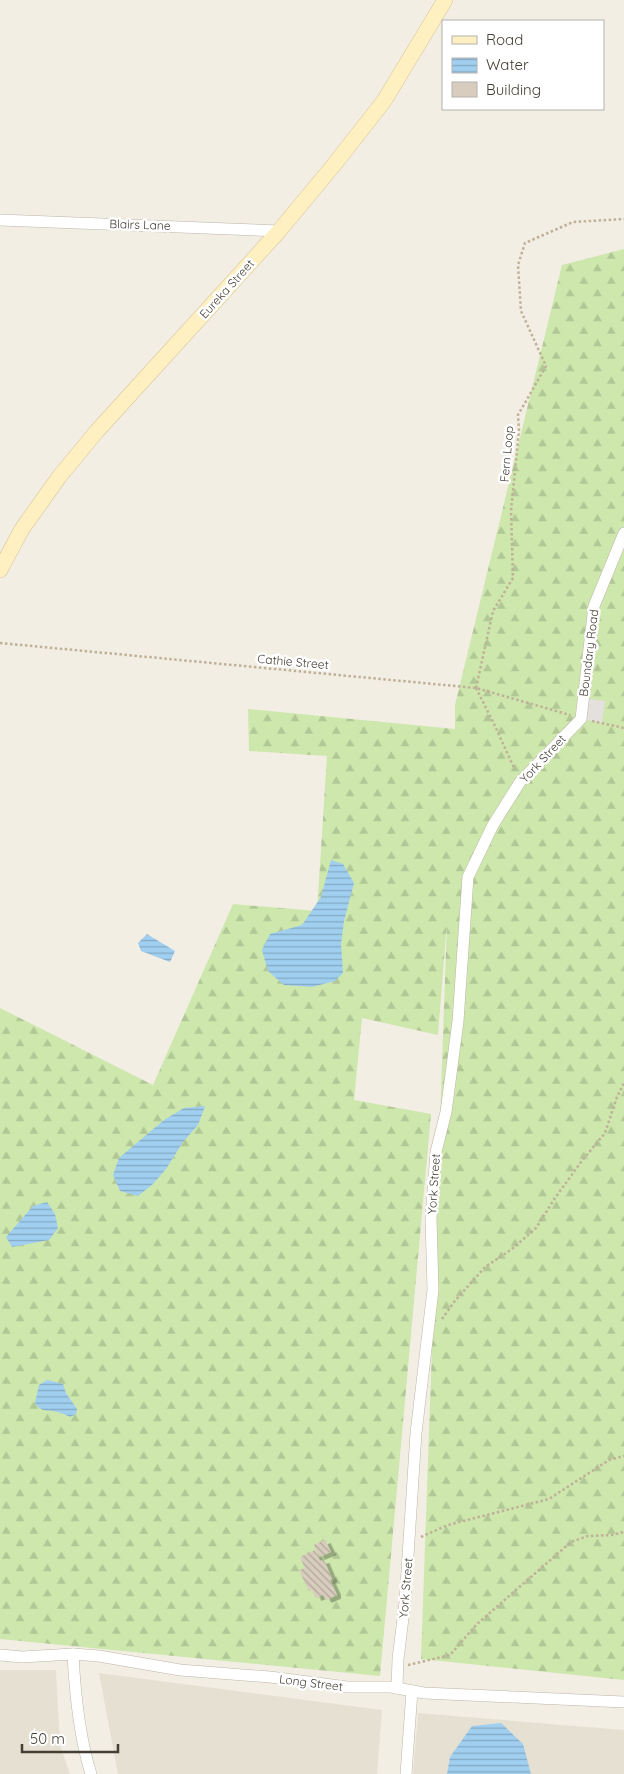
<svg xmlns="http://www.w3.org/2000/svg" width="624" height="1774" font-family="Quicksand,sans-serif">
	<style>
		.residential { fill: #e6e0d2 }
		.forest { fill: url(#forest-firs) }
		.parking { fill: #e3e0dd }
		.water { fill: url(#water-rules) }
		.building { fill: url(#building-back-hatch); filter: url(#shadow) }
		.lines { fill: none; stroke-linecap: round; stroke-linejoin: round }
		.street-casing { stroke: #bdb6a7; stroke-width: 12 }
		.secondary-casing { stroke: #d6c496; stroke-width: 16 }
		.path { stroke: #bfb198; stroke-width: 2.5; stroke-dasharray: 2.5 2.5; stroke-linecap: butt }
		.street { stroke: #fff; stroke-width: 11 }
		.secondary { stroke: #fff0c2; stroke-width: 15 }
		.labels { text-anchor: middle; stroke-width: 5; stroke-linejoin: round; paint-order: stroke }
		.street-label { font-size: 12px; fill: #443e34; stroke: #fff }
	</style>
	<defs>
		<pattern id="forest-firs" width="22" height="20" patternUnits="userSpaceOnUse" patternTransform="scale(1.25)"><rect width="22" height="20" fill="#cde7ac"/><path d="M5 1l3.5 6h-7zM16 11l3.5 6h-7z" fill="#b1c795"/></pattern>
		<pattern id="water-rules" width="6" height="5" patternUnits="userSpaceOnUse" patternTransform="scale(1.25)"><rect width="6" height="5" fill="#a0cff0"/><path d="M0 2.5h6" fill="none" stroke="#84a9c3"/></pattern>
		<pattern id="building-back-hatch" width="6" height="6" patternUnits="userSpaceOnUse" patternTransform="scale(1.25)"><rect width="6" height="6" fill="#d7ccbd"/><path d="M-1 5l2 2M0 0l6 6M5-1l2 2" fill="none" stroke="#b0a79a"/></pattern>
		<filter id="shadow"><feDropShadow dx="5.5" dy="3" stdDeviation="0" flood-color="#0004"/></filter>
	</defs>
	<rect width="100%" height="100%" fill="#f2eee4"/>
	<g class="residential">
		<polygon points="0,1670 56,1670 60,1745 70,1774 0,1774"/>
		<polygon points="99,1673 382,1710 377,1774 118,1774"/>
		<polygon points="418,1713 624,1730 624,1774 413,1774"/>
	</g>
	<polygon class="forest" points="624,249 624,1680 421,1659 447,922 438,1035 362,1018 354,1100 431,1114 380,1676 0,1639 0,1008 153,1085 233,904 317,911 327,756 249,751 248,709 455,729 455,705 562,265"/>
	<polygon class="parking" points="583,698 605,701 602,723 581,719"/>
	<g class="water">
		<polygon points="331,860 343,864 354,883 344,921 341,944 343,973 335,981 312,987 284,985 268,971 262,950 270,934 302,925 321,897"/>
		<polygon points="147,934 175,951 170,962 141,951 138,943"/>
		<polygon points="205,1106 198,1125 183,1142 166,1169 153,1184 138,1196 120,1191 113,1175 119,1158 164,1120 184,1108"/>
		<polygon points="47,1202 55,1214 58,1228 49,1240 12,1247 6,1237 33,1206"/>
		<path d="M47 1380 63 1384 66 1393 77 1409 76 1414 70 1417C65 1414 59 1412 53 1411 44 1410 40 1411 35 1403L39 1385Z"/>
		<polygon points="501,1723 523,1744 531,1774 447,1774 450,1757 472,1726"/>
	</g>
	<g class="building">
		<polygon points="325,1540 331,1552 319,1557 314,1545"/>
		<polygon points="315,1550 320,1561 324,1560 332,1579 330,1580 337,1595 326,1600 323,1595 316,1598 312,1590 309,1591 299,1570 305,1568 300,1557"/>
	</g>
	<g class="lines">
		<defs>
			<g id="street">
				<polyline points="0,220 279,231"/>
				<path d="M73 1654C75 1694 79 1736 91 1774"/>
				<polyline points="0,1655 22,1657 73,1654 99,1656 180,1670 270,1677 347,1687 391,1687 424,1693 624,1702"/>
				<polyline points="397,1688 398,1659 405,1602 416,1433 433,1290 431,1218 436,1152 446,1112 458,1021 468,877 493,825 520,782 581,719 594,606 624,533"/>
				<polyline points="406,1774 412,1691"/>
			</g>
			<polyline id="secondary" points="0,570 22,529 59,477 97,431 279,231 333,166 384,101 445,0"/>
		</defs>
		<use href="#street" class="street-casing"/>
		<use href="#secondary" class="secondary-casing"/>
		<g class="path">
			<polyline points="0,643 476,688 570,715"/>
			<polyline points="476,688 493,611 513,578 511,511 519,430 518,415 546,366 521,311 518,265 525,243 573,222 624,219"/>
			<polyline points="476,688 494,724 515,770"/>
			<polyline points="592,721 624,728"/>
			<polyline points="442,1319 454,1302 485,1267 512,1249 536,1228 555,1198 581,1162 605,1133 617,1097 624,1083"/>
			<polyline points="421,1537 448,1525 549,1499 609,1460 624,1456"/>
			<polyline points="408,1665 450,1655 477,1624 571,1542 588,1536 612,1535 624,1532"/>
		</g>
		<use href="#street" class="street"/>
		<use href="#secondary" class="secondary"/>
	</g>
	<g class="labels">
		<g class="street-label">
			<text transform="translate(140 225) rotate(2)" y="4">Blairs Lane</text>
			<text transform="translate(227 289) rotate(-48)" y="4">Eureka Street</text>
			<text transform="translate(507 454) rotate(-85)" y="4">Fern Loop</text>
			<text transform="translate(589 653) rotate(-83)" y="4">Boundary Road</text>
			<text transform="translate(293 662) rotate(5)" y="4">Cathie Street</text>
			<text transform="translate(543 759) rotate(-47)" y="4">York Street</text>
			<text transform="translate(434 1184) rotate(-86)" y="4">York Street</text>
			<text transform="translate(406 1588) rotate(-85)" y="4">York Street</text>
			<text transform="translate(311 1683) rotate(7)" y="4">Long Street</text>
		</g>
	</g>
	<rect x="442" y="20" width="162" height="90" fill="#ffffff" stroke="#b4b2ae"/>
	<rect x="452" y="36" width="25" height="8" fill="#fff0c2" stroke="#b4b2ae"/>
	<text x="486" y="45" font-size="15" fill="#443e34">Road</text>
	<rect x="452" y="58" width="25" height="15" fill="url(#water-rules)" stroke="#b4b2ae"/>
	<text x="486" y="70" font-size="15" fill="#443e34">Water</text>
	<rect x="452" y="82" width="25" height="15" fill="#d7ccbd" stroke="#b4b2ae"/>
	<text x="486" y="95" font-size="15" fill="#443e34">Building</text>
	<path d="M22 1744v8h96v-8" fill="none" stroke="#443e34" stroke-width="2.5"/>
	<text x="30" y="1744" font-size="15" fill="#443e34" stroke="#ffffff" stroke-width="4" paint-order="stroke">50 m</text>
</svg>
